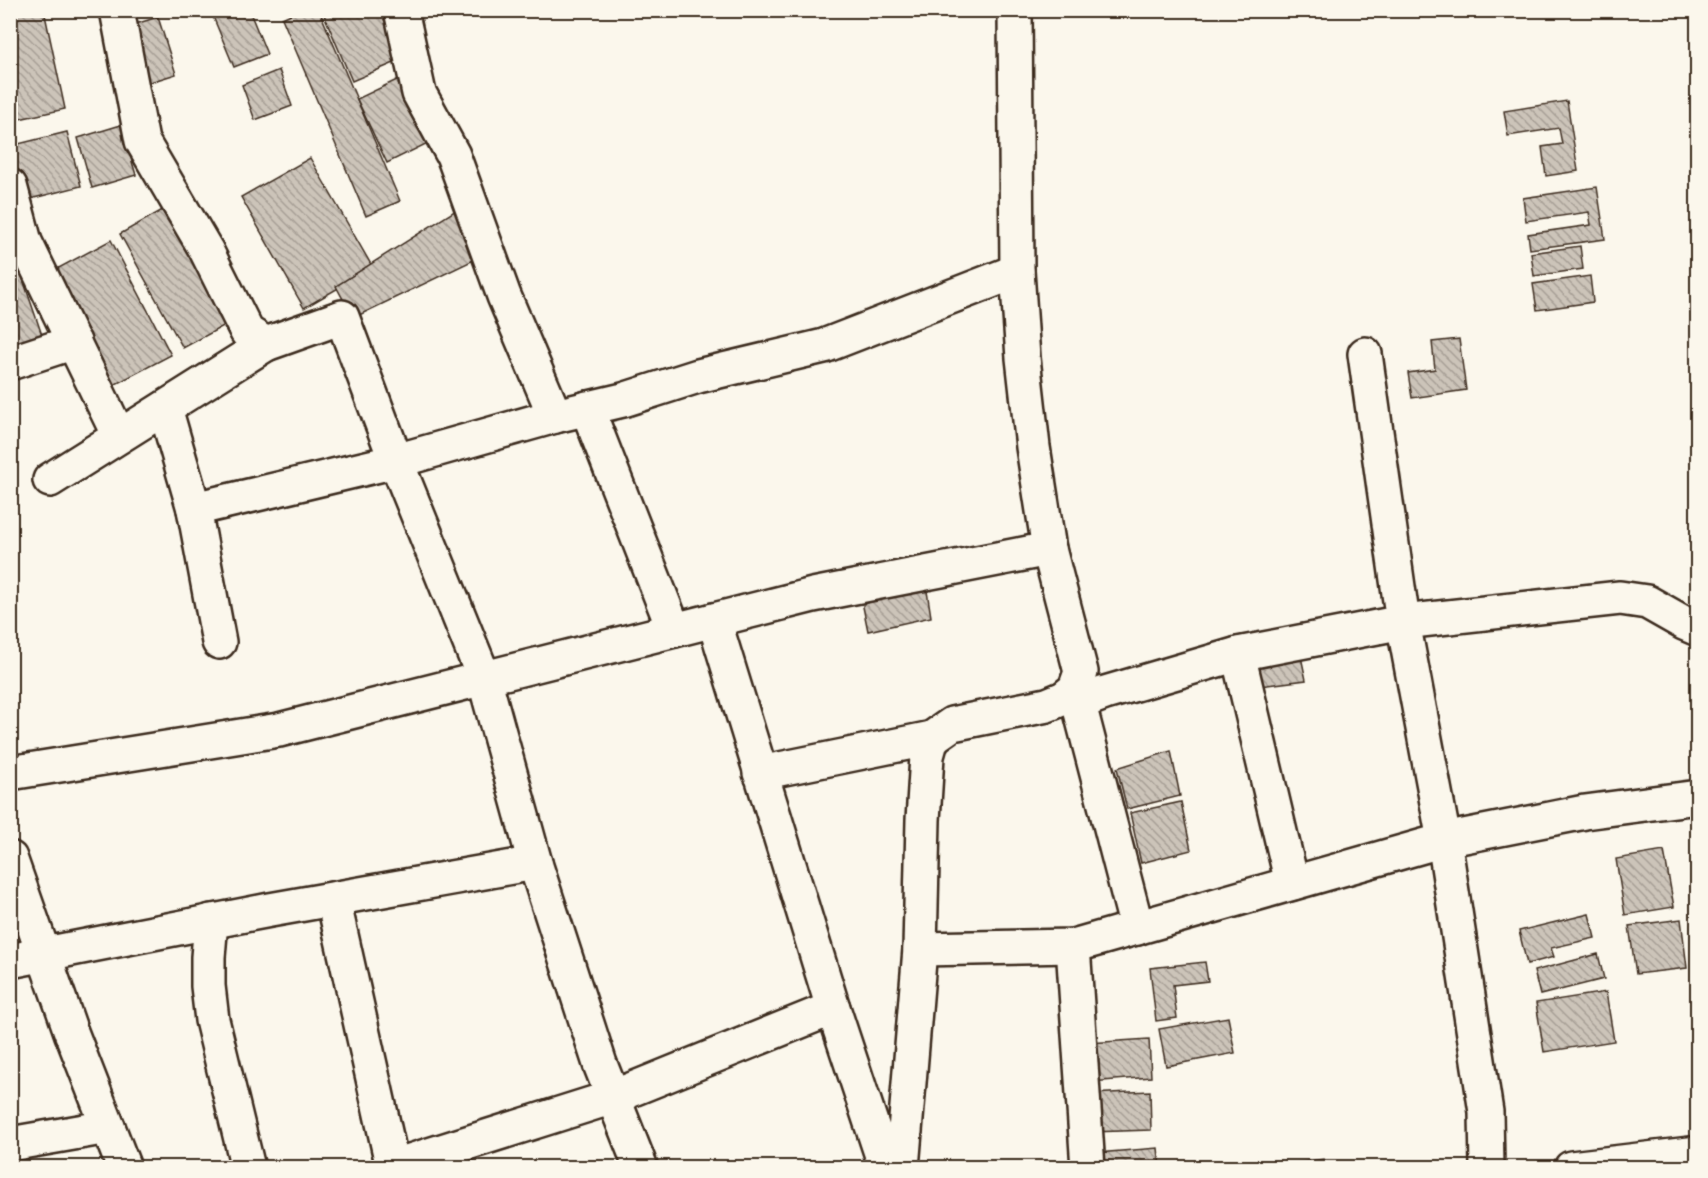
<svg xmlns="http://www.w3.org/2000/svg" width="1708" height="1178" font-family="Kalam,sans-serif">
	<style>
		.building { fill: url(#building-back-hatch); stroke: #3b2a1e; stroke-width: 1.5 }
		.lines { fill: none; stroke-linecap: round; stroke-linejoin: round }
		.minor-casing { stroke: #3b2a1e; stroke-width: 38 }
		.minor { stroke: #fbf7ec; stroke-width: 33 }
	</style>
	<defs>
		<pattern id="building-back-hatch" width="6" height="6" patternUnits="userSpaceOnUse" patternTransform="scale(1.5)"><rect width="6" height="6" fill="#ccc4b9"/><path d="M-1 5l2 2M0 0l6 6M5-1l2 2" fill="none" stroke="#a79f96"/></pattern>
	</defs>
	<rect width="100%" height="100%" fill="#fbf7ec"/>
	<filter id="ink" filterUnits="userSpaceOnUse"><feTurbulence type="fractalNoise" baseFrequency=".0167" numOctaves="2"/><feDisplacementMap in="SourceGraphic" scale="12" xChannelSelector="R" yChannelSelector="G"/><feConvolveMatrix kernelMatrix="1 2 1 2 8 2 1 2 1" color-interpolation-filters="sRGB"/></filter>
	<g filter="url(#ink)">
		<g class="building">
			<polygon points="10,10 44,10 65,109 10,121"/>
			<polygon points="222,10 249,10 267,54 234,67 212,14"/>
			<polygon points="300,10 319,10 400,201 366,216 282,18"/>
			<polygon points="322,10 380,10 401,60 352,81"/>
			<polygon points="158,17 176,74 147,83 129,26"/>
			<polygon points="279,70 292,106 255,120 242,85"/>
			<polygon points="401,78 432,141 387,163 357,99"/>
			<polygon points="1567,101 1578,171 1546,176 1542,147 1562,144 1559,128 1508,136 1504,111"/>
			<polygon points="121,125 136,175 92,188 78,138"/>
			<polygon points="67,132 81,186 22,201 10,156 10,146"/>
			<polygon points="310,158 373,268 304,308 241,197"/>
			<polygon points="1597,187 1605,239 1530,249 1528,234 1591,225 1589,212 1526,221 1523,198"/>
			<polygon points="166,208 229,323 183,348 120,234"/>
			<polygon points="456,210 476,259 353,318 336,286"/>
			<polygon points="111,240 171,355 112,386 53,271"/>
			<polygon points="1580,246 1583,269 1534,276 1531,253"/>
			<polygon points="14,253 45,344 10,356 10,254"/>
			<polygon points="1590,276 1593,302 1537,310 1533,284"/>
			<polygon points="1459,339 1466,390 1412,398 1408,373 1435,369 1432,342"/>
			<polygon points="925,578 931,617 868,631 860,592"/>
			<polygon points="1299,647 1306,680 1252,687 1244,657"/>
			<polygon points="1171,751 1180,796 1127,809 1117,768"/>
			<polygon points="1181,802 1191,850 1141,863 1130,813"/>
			<polygon points="1664,851 1674,907 1625,915 1616,859"/>
			<polygon points="1589,914 1595,938 1551,948 1554,957 1527,964 1519,931"/>
			<polygon points="1681,919 1687,968 1636,974 1629,926"/>
			<polygon points="1598,954 1604,979 1540,995 1534,971"/>
			<polygon points="1205,962 1208,981 1173,985 1177,1018 1156,1021 1150,968"/>
			<polygon points="1606,992 1614,1041 1544,1052 1536,1003"/>
			<polygon points="1228,1017 1235,1053 1166,1066 1159,1029"/>
			<polygon points="1149,1039 1151,1077 1091,1082 1089,1043"/>
			<polygon points="1150,1091 1151,1130 1091,1132 1090,1094"/>
			<polygon points="1158,1148 1160,1168 1099,1168 1097,1153"/>
			<polygon points="1324,1159 1325,1168 1264,1167"/>
		</g>
		<g class="lines">
			<defs>
				<g id="minor">
					<polyline points="117,10 142,141 206,250 247,332 266,344 342,317 396,461 484,678 535,863 600,1064 641,1168"/>
					<polyline points="401,10 419,93 453,155 504,296 555,416"/>
					<polyline points="10,186 25,242 119,436"/>
					<polyline points="1365,354 1403,622 1444,840 1486,1112 1487,1168"/>
					<polyline points="10,363 74,342"/>
					<polyline points="165,408 194,509 219,642"/>
					<polyline points="587,408 674,630"/>
					<polyline points="50,480 266,344"/>
					<polyline points="194,509 396,461 555,416 623,400 698,376 824,346 1017,271"/>
					<polyline points="714,620 833,1008 886,1168"/>
					<polyline points="1238,654 1292,883"/>
					<polyline points="1075,689 1137,928"/>
					<polyline points="1078,703 1105,693 1238,654 1403,622 1620,598 1647,602 1684,623 1698,629"/>
					<polyline points="10,773 279,730 813,595 1049,549"/>
					<polyline points="760,773 932,738 952,724 1047,705 1064,698 1075,689 1081,672 1049,549 1033,447 1023,358 1017,271 1015,10"/>
					<polyline points="10,858 71,1032 124,1168"/>
					<polyline points="333,899 393,1168"/>
					<polyline points="211,921 208,957 208,986 212,1020 248,1168"/>
					<polyline points="1073,946 1088,1168"/>
					<polyline points="920,949 1073,946 1444,840 1585,812 1698,797"/>
					<polyline points="10,961 270,910 535,863"/>
					<polyline points="10,1144 108,1127"/>
					<polyline points="388,1168 613,1097 833,1008"/>
					<polyline points="902,1168 920,949 923,820 927,756 932,738"/>
					<polyline points="1571,1168 1698,1153"/>
				</g>
			</defs>
			<use href="#minor" class="minor-casing"/>
			<use href="#minor" class="minor"/>
		</g>
	</g>
	<rect width="1708" height="1178" fill="none" stroke="#fbf7ec" stroke-width="36"/>
	<rect x="18" y="18" width="1672" height="1142" fill="none" stroke="#3b2a1e" stroke-width="2" filter="url(#ink)"/>
</svg>
